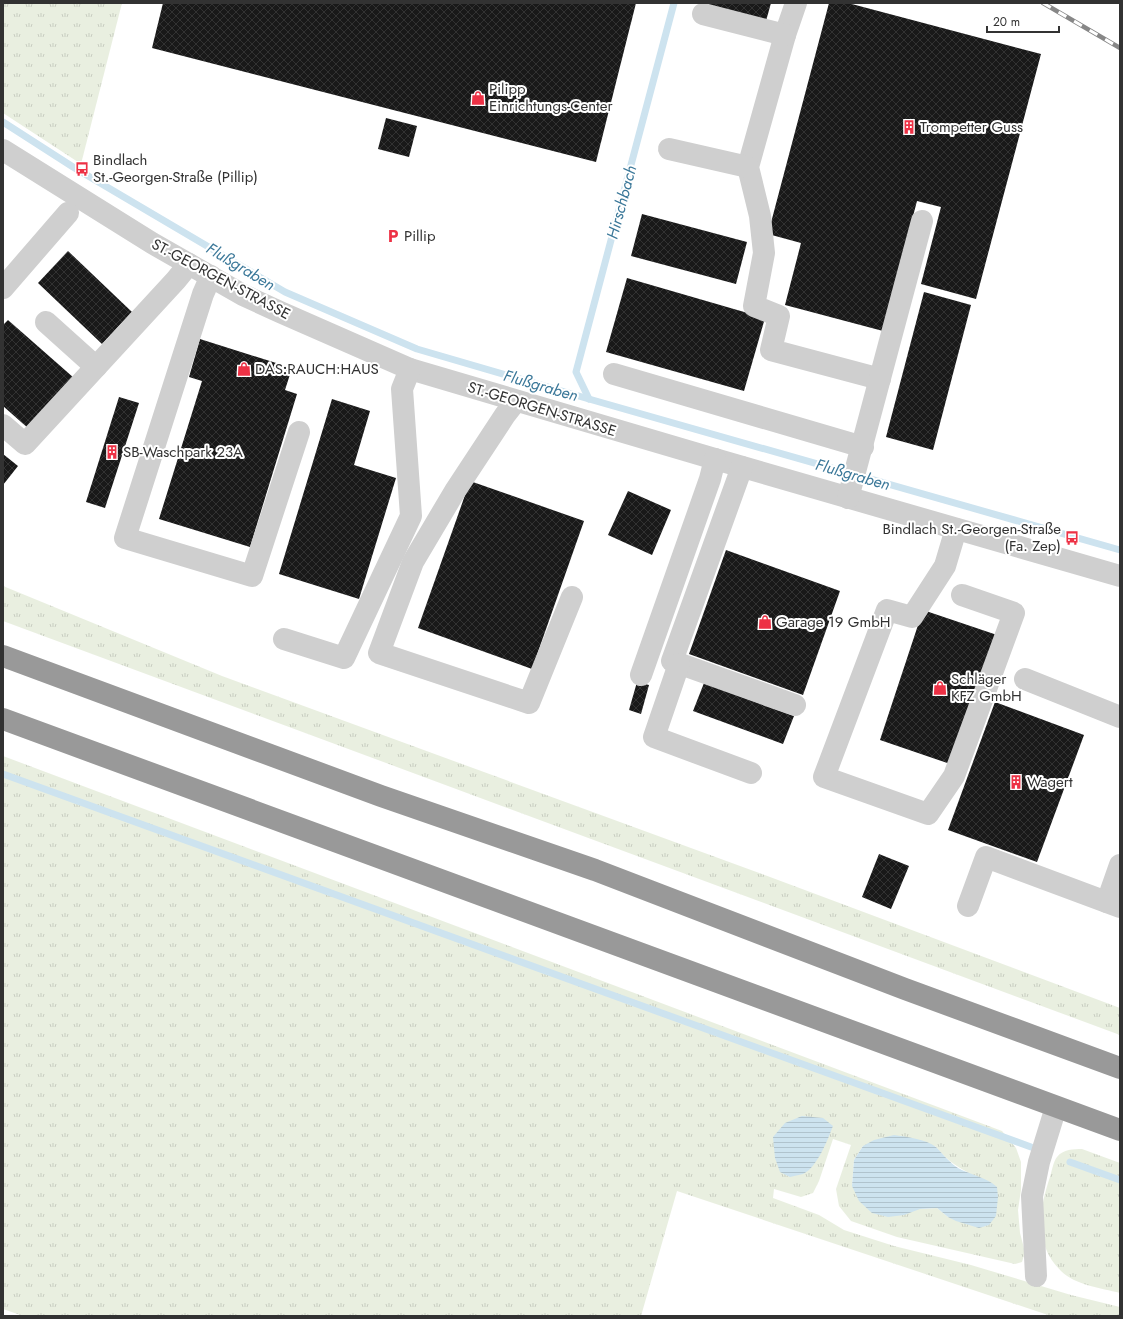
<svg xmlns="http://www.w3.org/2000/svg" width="1123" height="1319" font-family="Jost,sans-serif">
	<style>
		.grass { fill: url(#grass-tufts); fill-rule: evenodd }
		.water { fill: url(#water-rules) }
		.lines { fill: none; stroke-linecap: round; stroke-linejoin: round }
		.stream { stroke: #cde3ef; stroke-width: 7 }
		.building { fill: url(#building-cross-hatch) }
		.minor { stroke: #cfcfcf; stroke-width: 22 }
		.highway { stroke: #999; stroke-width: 22 }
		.rail-casing { stroke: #878787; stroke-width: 4.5 }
		.rail { stroke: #fff; stroke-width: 3; stroke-dasharray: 9; stroke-linecap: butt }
		.labels { text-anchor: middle; stroke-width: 4; stroke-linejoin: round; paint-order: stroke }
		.poi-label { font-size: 15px; fill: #323232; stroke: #fff; text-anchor: start }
		.street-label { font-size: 15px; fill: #323232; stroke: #fff }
		.water-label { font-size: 16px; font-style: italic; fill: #3b7899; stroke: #fff }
	</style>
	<defs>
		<pattern id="grass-tufts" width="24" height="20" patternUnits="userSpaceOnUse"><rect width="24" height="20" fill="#e9efe0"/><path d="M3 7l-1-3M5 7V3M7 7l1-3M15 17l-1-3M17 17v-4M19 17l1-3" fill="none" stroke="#c8cdc1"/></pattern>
		<pattern id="water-rules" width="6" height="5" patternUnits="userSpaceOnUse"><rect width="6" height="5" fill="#cde3ef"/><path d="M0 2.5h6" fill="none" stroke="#b0c3cd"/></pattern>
		<pattern id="building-cross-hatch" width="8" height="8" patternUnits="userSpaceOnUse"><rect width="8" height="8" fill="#191919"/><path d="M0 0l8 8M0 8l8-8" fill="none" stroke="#323232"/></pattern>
	</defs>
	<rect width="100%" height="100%" fill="#fff"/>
	<g class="grass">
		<polygon points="3,3 122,3 81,164 3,113"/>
		<polygon points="3,586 222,676 751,870 1120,1008 1120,1035 3,621"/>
		<path d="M3 756 1002 1131 1016 1148 1021 1162V1190L1018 1210 1020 1233 1025 1252 1022 1262 1015 1264 897 1237 851 1221 839 1206 836 1189 851 1145 833 1139 819 1181 813 1193 801 1197 774 1189 773 1198 819 1215 844 1230 894 1246 971 1265 1071 1295 1120 1307V1316H1051L677 1191 641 1316H23L3 1309ZM863 1146H935C945 1158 955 1166 969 1173L948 1217 937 1208 920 1209 852 1186 854 1160Z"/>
		<path d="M1082 1149 1120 1163V1293C1101 1288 1075 1285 1061 1271 1034 1245 1039 1209 1050 1177 1052 1171 1053 1162 1057 1157 1063 1149 1074 1149 1082 1149Z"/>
	</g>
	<g class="water">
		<path d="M802 1116 823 1118 833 1126C828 1139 817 1168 803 1174 799 1175 794 1176 790 1177L780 1172 775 1158 773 1137 785 1123Z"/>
		<path d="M894 1135C906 1137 926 1139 936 1147 943 1154 949 1162 958 1168 971 1175 986 1177 997 1187L998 1197 996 1216 989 1225 979 1228 956 1221 948 1217 937 1208 920 1209 904 1215 888 1217 872 1213 859 1201 852 1186 854 1160 863 1146 874 1140Z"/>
	</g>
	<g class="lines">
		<g class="stream">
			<polyline points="3,122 73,167 285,292 417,349 589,399 1120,550"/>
			<polyline points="589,399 576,372 674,3"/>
			<polyline points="3,774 1031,1147"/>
			<polyline points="1070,1162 1120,1180"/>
		</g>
	</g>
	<g class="building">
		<polygon points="163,3 636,3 596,162 152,48"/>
		<polygon points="700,3 771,3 766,21"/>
		<polygon points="829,3 848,3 1041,54 976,299 921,284 941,207 917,201 883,331 785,305 801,243 768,234"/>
		<polygon points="386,118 417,126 409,157 378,149"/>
		<polygon points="642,214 747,242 736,284 631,256"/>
		<polygon points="68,251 132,312 102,344 38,283"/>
		<polygon points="627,278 765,318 744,391 606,352"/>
		<polygon points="924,292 971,305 933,450 886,437"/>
		<polygon points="8,320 74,378 29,429 3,406 3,325"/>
		<polygon points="200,339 292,368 285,390 297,394 250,547 159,519 202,381 189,377"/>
		<polygon points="119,397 139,403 105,508 86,502"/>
		<polygon points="332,399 370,411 354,465 396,478 359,599 279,574"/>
		<polygon points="3,454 18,466 3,485"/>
		<polygon points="470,481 584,521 532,669 418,628"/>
		<polygon points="628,491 671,510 652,555 608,535"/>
		<polygon points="726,550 840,591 803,695 689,654"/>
		<polygon points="923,610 1000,636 956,766 880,740"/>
		<polygon points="637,682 649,685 641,714 629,710"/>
		<polygon points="704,683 794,716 783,744 693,711"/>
		<polygon points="995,702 1084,735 1037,862 948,830"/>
		<polygon points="879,854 909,866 891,909 862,897"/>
	</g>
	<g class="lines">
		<g class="minor">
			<polyline points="796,3 785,35 748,167 760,216 764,253 754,306 779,316 771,350 880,379"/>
			<polyline points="703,14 785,35"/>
			<polyline points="669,149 748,167"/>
			<polyline points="3,150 152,243 243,295 280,312 410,369 715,459 1120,576"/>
			<polyline points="211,276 203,294 125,538 252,576 299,432"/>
			<polyline points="3,288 68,213"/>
			<polyline points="46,322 96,367"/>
			<polyline points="614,374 863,447"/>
			<polyline points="516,401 505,415 455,491 413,562 379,653 529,703 572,597"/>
			<polyline points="3,425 25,444 176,280 189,264"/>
			<polyline points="742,467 672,661 795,705"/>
			<polyline points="848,498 922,221"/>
			<polyline points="956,529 945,566 912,617 887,610 824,777 928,814 954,776 1014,613 962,595"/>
			<polyline points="284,639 344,658 411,516 402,389 410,369"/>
			<polyline points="679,664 654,737 751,773"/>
			<polyline points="641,675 710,479 715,459"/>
			<polyline points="1025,679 1120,717"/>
			<polyline points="1107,902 1120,865"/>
			<polyline points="968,906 986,857 1120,907"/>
			<polyline points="1036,1276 1032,1196 1039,1162 1056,1107"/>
		</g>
		<g class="highway">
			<polyline points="3,656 381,796 595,870 905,989 1120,1068"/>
			<polyline points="3,719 1120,1130"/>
		</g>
		<defs>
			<polyline id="rail" points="1043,3 1120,48"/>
		</defs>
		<use href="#rail" class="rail-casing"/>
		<use href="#rail" class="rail"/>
	</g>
	<defs>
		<symbol id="shop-bare" viewBox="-9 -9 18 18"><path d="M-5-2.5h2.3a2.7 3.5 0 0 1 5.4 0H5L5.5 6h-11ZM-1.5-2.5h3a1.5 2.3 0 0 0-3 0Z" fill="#ed3145" stroke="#fff" stroke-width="2.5" paint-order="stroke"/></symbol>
		<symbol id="building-bare" viewBox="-9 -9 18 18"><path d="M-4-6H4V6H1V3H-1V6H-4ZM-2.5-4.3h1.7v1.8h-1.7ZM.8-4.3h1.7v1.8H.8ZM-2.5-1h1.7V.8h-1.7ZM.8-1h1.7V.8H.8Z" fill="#ed3145" stroke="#fff" stroke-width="2.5" paint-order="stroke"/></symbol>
		<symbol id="bus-bare" viewBox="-9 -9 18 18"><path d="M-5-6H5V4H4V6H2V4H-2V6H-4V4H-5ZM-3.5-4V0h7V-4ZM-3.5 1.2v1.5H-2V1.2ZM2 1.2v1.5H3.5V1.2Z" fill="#ed3145" stroke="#fff" stroke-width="2.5" paint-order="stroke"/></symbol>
		<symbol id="parking-bare" viewBox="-9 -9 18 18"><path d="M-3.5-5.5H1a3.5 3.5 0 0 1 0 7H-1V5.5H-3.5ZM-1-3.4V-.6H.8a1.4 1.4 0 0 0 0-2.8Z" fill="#ed3145" stroke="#fff" stroke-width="2.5" paint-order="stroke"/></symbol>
	</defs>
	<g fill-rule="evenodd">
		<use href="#shop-bare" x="468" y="88" width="20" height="20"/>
		<use href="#building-bare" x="899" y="117" width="20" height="20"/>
		<use href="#bus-bare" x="72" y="159" width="20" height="20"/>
		<use href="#parking-bare" x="383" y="226" width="20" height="20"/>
		<use href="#shop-bare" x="234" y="359" width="20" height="20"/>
		<use href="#building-bare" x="102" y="442" width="20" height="20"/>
		<use href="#bus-bare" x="1062" y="528" width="20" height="20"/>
		<use href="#shop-bare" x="755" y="612" width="20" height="20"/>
		<use href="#shop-bare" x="930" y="678" width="20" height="20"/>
		<use href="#building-bare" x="1006" y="772" width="20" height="20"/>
	</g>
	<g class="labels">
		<g class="poi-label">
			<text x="489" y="94">Pilipp<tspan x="489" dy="17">Einrichtungs-Center</tspan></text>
			<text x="920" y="132">Trompetter Guss</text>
			<text x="93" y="165">Bindlach<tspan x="93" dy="17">St.-Georgen-Straße (Pillip)</tspan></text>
			<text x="404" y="241">Pillip</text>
			<text x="255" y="374">DAS:RAUCH:HAUS</text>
			<text x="123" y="457">SB-Waschpark 23A</text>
			<text x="1061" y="534" text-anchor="end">Bindlach St.-Georgen-Straße<tspan x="1061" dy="17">(Fa. Zep)</tspan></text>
			<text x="776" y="627">Garage 19 GmbH</text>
			<text x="951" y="684">Schläger<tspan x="951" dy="17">KFZ GmbH</tspan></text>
			<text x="1027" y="787">Wagert</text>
		</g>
		<g class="street-label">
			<text transform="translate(221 279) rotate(28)" y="5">ST.-GEORGEN-STRASSE</text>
			<text transform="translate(542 409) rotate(17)" y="5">ST.-GEORGEN-STRASSE</text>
		</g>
		<g class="water-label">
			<text transform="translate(621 202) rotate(-75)" y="6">Hirschbach</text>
			<text transform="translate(241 266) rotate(31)" y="6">Flußgraben</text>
			<text transform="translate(541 385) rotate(16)" y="6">Flußgraben</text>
			<text transform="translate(853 474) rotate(16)" y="6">Flußgraben</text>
		</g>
	</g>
	<rect width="1123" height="1319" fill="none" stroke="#323232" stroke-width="8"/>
	<path d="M987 26v6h72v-6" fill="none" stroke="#323232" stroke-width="2"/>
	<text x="993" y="26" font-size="12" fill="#323232" stroke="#ffffff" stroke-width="3" paint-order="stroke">20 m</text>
</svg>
